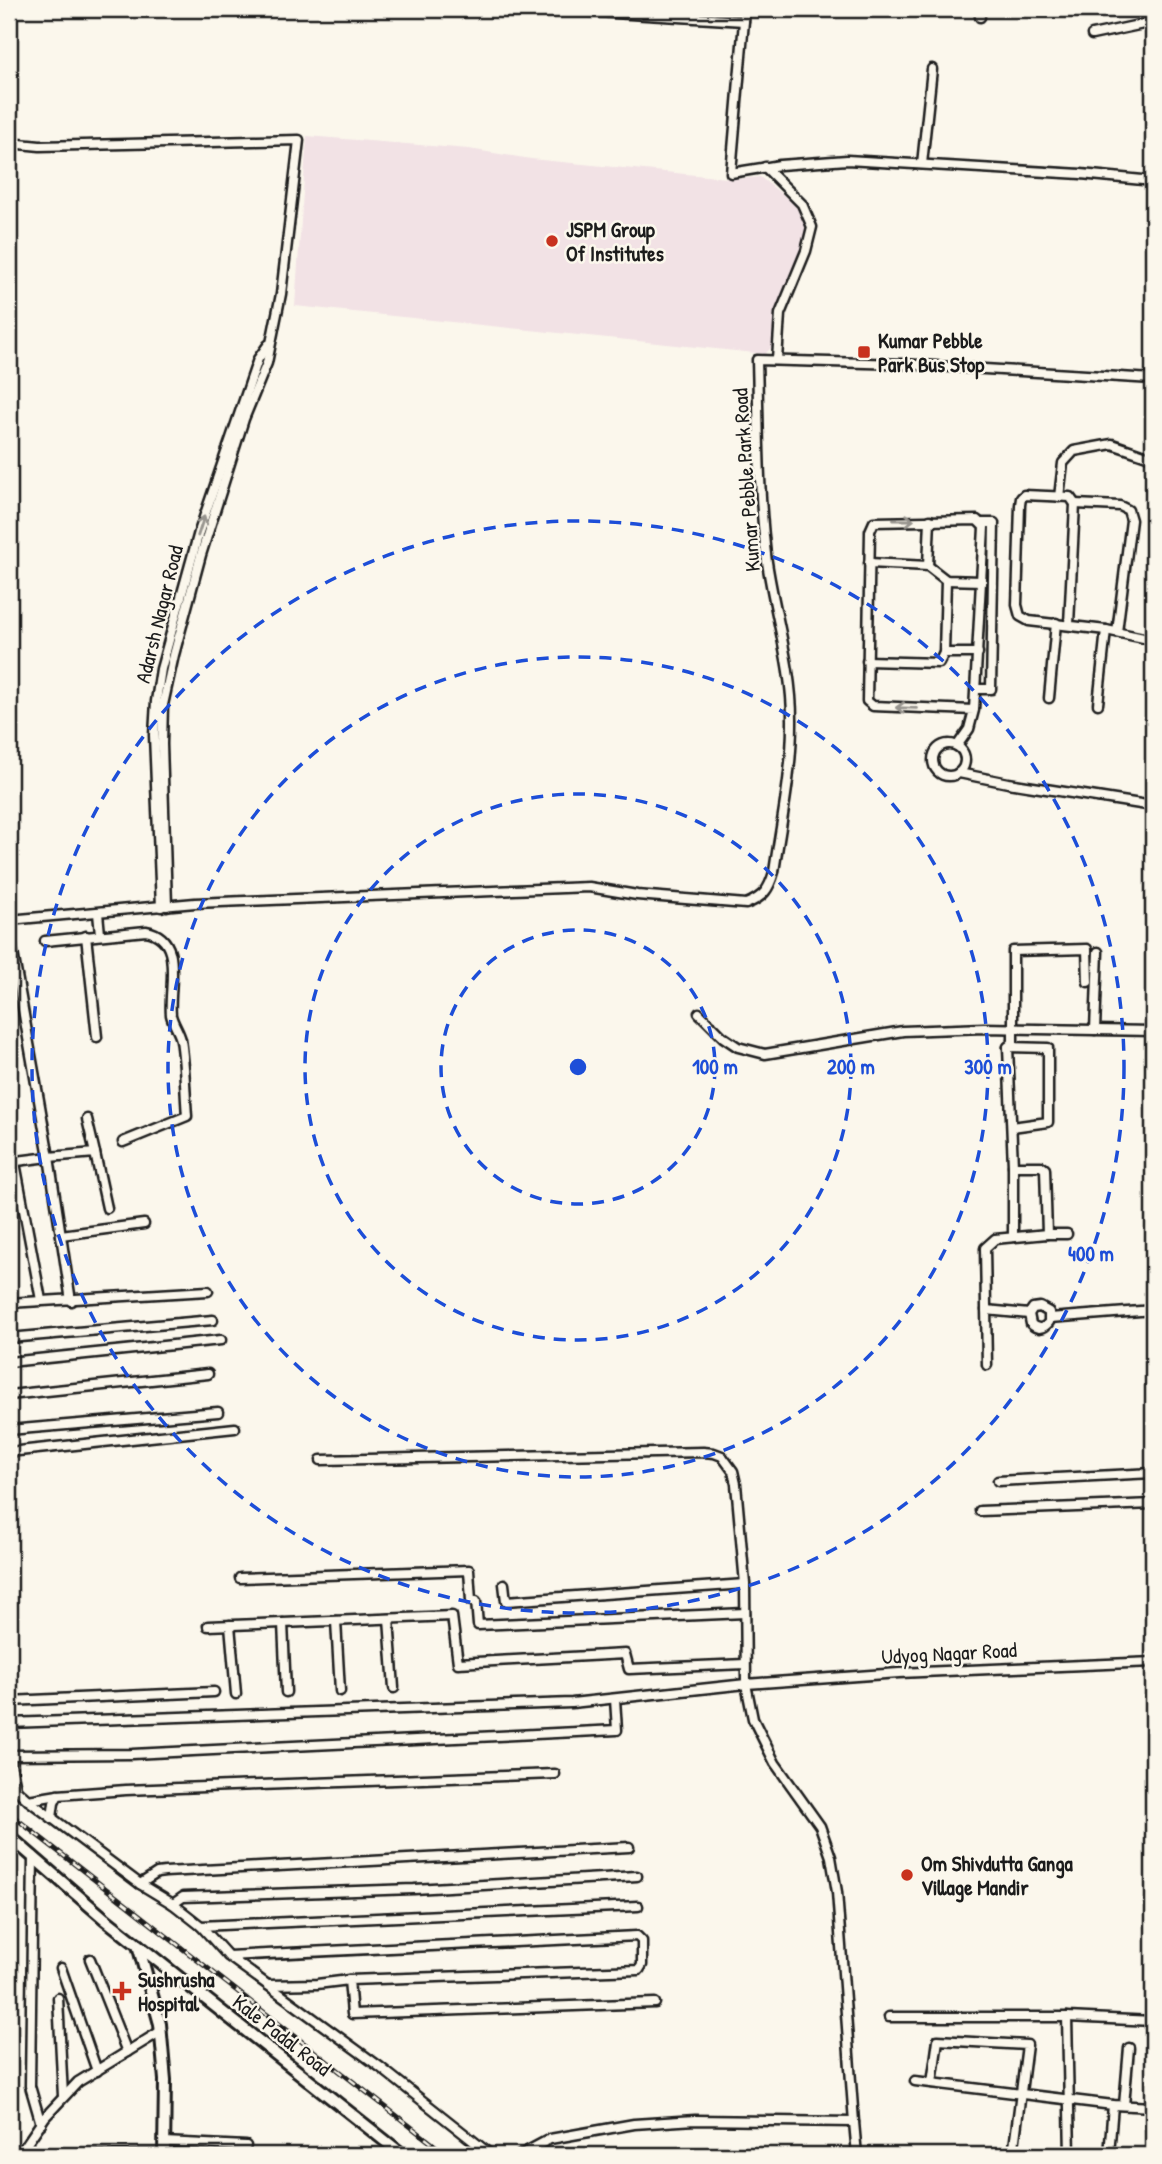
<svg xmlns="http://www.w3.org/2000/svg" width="1162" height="2164" font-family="'Patrick Hand',sans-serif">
  <rect width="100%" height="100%" fill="#fbf7ec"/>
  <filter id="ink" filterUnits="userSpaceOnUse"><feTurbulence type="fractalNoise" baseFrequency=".0143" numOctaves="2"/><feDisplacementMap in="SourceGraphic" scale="14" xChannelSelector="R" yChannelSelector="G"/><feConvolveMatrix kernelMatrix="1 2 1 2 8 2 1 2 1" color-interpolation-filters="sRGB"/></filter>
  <g filter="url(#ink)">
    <path fill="#f2e2e5" d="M 307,136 L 469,149 L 531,159 L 737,179 L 760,177 L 796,205 L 809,229 L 801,254 L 775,311 L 773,346 L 765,354 L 295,306 Z"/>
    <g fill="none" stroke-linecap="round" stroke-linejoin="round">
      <g stroke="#1c1c1c" stroke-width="13">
        <g id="minor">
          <path d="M 506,9 L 532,9"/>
          <path d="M 548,9 L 744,21 L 731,173 L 780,165 L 847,160 L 1081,174 L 1153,181"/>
          <path d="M 979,9 L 980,17"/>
          <path d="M 744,21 L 745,9"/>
          <path d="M 1092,35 L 1153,22"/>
          <path d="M 9,143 L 40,146 L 299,140 L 281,294 L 267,363 L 244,419 L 201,555 L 174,655 L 163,705 L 162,744 L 167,906"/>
          <path d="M 922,164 L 932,69"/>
          <path d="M 765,167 L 802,204 L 812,227 L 806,251 L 780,314 L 777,360"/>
          <path d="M 1059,497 L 1063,463 L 1074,451 L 1112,444 L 1153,458"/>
          <path d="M 1075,504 L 1120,506 L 1128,510 L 1131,520 L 1117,632"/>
          <path d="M 869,563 L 928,566 L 946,580 L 982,581"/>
          <path d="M 928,566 L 930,520"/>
          <path d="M 1069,624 L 1075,504 L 1070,497 L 1024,495 L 1021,498 L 1020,505 L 1017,605 L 1020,616 L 1029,621 L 1106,630 L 1153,640"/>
          <path d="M 944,653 L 978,653"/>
          <path d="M 867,661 L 939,663 L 944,653 L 946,580"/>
          <path d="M 976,689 L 991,689 L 994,523 L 982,523"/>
          <path d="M 1049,698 L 1056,623"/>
          <path d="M 1098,704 L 1106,630"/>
          <circle cx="949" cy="760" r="16"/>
          <path d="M 957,746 L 969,729 L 974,710 L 984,527 L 977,520 L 874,522 L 870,531 L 867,701 L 873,706 L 974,710"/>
          <path d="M 959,773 L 1008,783 L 1153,806"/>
          <path d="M 161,907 L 154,735 L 156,701 L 161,669 L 199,532 L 258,359 L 268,345"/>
          <path d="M 98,913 L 100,934"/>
          <path d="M 9,920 L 195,903 L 589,887 L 637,895 L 746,904 C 764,897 769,889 774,872 C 781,823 792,773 792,724 C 793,669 775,616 767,562 C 758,495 759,427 757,360 L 902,364 L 1153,379"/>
          <path d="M 9,930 L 49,1157 L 95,1153 L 107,1208"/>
          <path d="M 86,936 L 97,1037"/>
          <path d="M 45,941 L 146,931 C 185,938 168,987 171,1015 C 173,1024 179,1031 181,1040 C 185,1065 185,1091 187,1116 L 123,1142"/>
          <path d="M 699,1013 L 723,1037 L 738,1047 L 765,1054 L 903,1031 L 984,1028 L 1153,1031"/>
          <path d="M 1095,1030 L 1098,952"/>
          <path d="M 1008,1047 L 1048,1048 L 1048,1122 L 1012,1127"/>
          <path d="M 87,1119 L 95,1153"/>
          <path d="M 9,1131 L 41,1300"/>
          <path d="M 9,1162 L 49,1157 L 71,1301"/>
          <path d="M 1013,1166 L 1013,1237"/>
          <path d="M 1067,1234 L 1047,1234 L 1045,1169 L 1041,1166 L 1013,1166 L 1008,1047 L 1013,1042 L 1013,951 L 1087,949 L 1088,982"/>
          <path d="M 61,1235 L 144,1224"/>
          <path d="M 9,1303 L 208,1291"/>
          <path d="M 986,1310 L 1029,1314 L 1033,1308 L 1040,1307 L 1049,1312 L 1049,1322 C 1044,1329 1037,1330 1031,1324 L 1029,1314"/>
          <path d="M 1050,1318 L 1153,1310"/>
          <path d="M 9,1338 L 213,1320"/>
          <path d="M 9,1362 L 221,1340"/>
          <path d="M 987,1365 L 985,1248 L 995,1239 L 1047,1234"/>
          <path d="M 9,1395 L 208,1374"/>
          <path d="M 9,1430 L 218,1412"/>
          <path d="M 9,1452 L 235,1428"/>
          <path d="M 321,1460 L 703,1452 L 714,1453 L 722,1456 L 733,1471 L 736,1484 L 745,1584 L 746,1684 L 753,1719 L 775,1763 L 820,1826 L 831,1857 L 837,1892 L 854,2122"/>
          <path d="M 998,1481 L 1153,1473"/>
          <path d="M 980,1511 L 1153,1504"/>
          <path d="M 240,1578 L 469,1570 L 471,1601 L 476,1601 L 478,1625 L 745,1613"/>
          <path d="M 504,1584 L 506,1601 L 745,1584"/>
          <path d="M 389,1619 L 394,1688"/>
          <path d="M 336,1621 L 340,1691"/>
          <path d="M 283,1623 L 286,1692"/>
          <path d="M 230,1625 L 236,1694"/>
          <path d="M 208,1626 L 452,1616 L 458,1663 L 625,1654 L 629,1669 L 745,1664"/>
          <path d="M 9,1701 L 214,1692"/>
          <path d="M 9,1723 L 572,1703 L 746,1684 L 899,1673 L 1153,1662"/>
          <path d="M 9,1755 L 132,1754 L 617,1730 L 615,1699"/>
          <path d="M 9,1755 L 16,1788"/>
          <path d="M 9,1783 L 28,1800 L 140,1884 L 173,1904"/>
          <path d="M 28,1800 L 58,1795 L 126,1790 L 555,1774"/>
          <path d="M 52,1818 L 54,1803 L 58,1795"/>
          <path d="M 33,1856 L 30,2086 L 41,2124"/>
          <path d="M 140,1884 L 157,1873 L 165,1872 L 629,1847"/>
          <path d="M 201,1926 L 173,1904 L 183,1897 L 414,1889 L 637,1876"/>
          <path d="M 228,1956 L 201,1926 L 638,1906"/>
          <path d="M 90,1959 L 127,2052"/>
          <path d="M 61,1968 L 97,2071"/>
          <path d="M 268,1985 L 317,1984 L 349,1980"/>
          <path d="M 58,1998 L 63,2096"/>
          <path d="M 889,2017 L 1067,2017 L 1153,2021"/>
          <path d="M 1067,2017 L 1070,2155"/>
          <path d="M 915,2081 L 1113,2105 L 1153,2107"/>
          <path d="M 932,2083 L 938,2040 L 1027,2045 L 1013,2155"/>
          <path d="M 1124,2105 L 1129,2048"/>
          <path d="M 164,2142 L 246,2146"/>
          <path d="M 9,2155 L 21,2155"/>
          <path d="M 19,2155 L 45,2117 L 78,2082 L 161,2031"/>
          <path d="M 45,2155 L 156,2155"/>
          <path d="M 491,2155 L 380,2067 L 228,1956 L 637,1936 L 642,1941 L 642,1965 L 639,1970 L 349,1980 L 352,2014 L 655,2003"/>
          <path d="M 520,2155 L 550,2139 L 634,2124 L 695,2120 L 854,2122 L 857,2155"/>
          <path d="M 1109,2155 L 1113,2105"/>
        </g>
      </g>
      <g stroke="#1c1c1c" stroke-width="16">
        <g id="tertiary">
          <path d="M 9,1836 L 105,1919 L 403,2155"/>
          <path d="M 138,1945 L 160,2024 L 165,2080 L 164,2155"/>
        </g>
      </g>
      <use href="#minor" stroke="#fbf7ec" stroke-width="8"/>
      <use href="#tertiary" stroke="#fbf7ec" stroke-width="10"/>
      <g stroke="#1c1c1c" stroke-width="5">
        <path id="rail" d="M 9,1813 L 447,2155"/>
      </g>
      <use href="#rail" stroke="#fbf7ec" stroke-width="2.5" stroke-dasharray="8" stroke-linecap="butt"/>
    </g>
    <defs><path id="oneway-shaft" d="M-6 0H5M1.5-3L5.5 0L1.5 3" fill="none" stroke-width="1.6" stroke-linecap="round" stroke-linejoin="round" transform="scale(1.75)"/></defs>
    <g stroke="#97948e">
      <use href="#oneway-shaft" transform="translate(904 520)"/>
      <use href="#oneway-shaft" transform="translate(201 526) rotate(-72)"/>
      <use href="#oneway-shaft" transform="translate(906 708) rotate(-178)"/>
    </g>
  </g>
  <g fill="none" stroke="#1d4ed8" stroke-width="3.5" stroke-dasharray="12 9">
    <circle cx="578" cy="1067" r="137"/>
    <circle cx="578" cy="1067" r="273"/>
    <circle cx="578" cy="1067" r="410"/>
    <circle cx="578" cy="1067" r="546"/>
  </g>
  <g fill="#c8321e" stroke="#fbf7ec" stroke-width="2.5">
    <circle cx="552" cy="241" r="7"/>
    <rect x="857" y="345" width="14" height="14" rx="3.5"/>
    <circle cx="907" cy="1875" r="7"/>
    <path d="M118.5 1980.5h7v7h7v7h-7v7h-7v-7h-7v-7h7z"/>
  </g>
  <g text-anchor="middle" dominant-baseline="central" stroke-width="5" stroke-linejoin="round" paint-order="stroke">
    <g font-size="21" font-weight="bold" fill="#1c1c1c" stroke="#fbf7ec" text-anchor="start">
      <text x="566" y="229">JSPM Group<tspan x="566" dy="24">Of Institutes</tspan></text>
      <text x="878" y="340">Kumar Pebble<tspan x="878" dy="24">Park Bus Stop</tspan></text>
      <text x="921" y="1863">Om Shivdutta Ganga<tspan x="921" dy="24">Village Mandir</tspan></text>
      <text x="138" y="1979">Sushrusha<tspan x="138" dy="24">Hospital</tspan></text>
    </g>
    <g font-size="21" fill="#1c1c1c" stroke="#fbf7ec">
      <text transform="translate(746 480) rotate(-94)">Kumar Pebble Park Road</text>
      <text transform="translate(159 614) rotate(-76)">Adarsh Nagar Road</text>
      <text transform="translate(949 1653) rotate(-3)">Udyog Nagar Road</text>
      <text transform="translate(282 2035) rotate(38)">Kale Padal Road</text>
    </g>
  </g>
  <circle cx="578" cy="1067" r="10" fill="#1d4ed8" stroke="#fbf7ec" stroke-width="3.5"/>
  <g font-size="21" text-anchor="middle" font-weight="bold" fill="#1d4ed8" stroke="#fbf7ec" stroke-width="5" stroke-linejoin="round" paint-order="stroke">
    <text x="715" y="1074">100 m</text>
    <text x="851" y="1074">200 m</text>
    <text x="988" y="1074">300 m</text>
    <text x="1091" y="1261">400 m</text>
  </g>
  <rect width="1162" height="2164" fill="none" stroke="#fbf7ec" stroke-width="35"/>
  <rect x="18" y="18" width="1127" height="2129" fill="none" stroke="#1c1c1c" stroke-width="2.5" filter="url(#ink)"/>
</svg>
